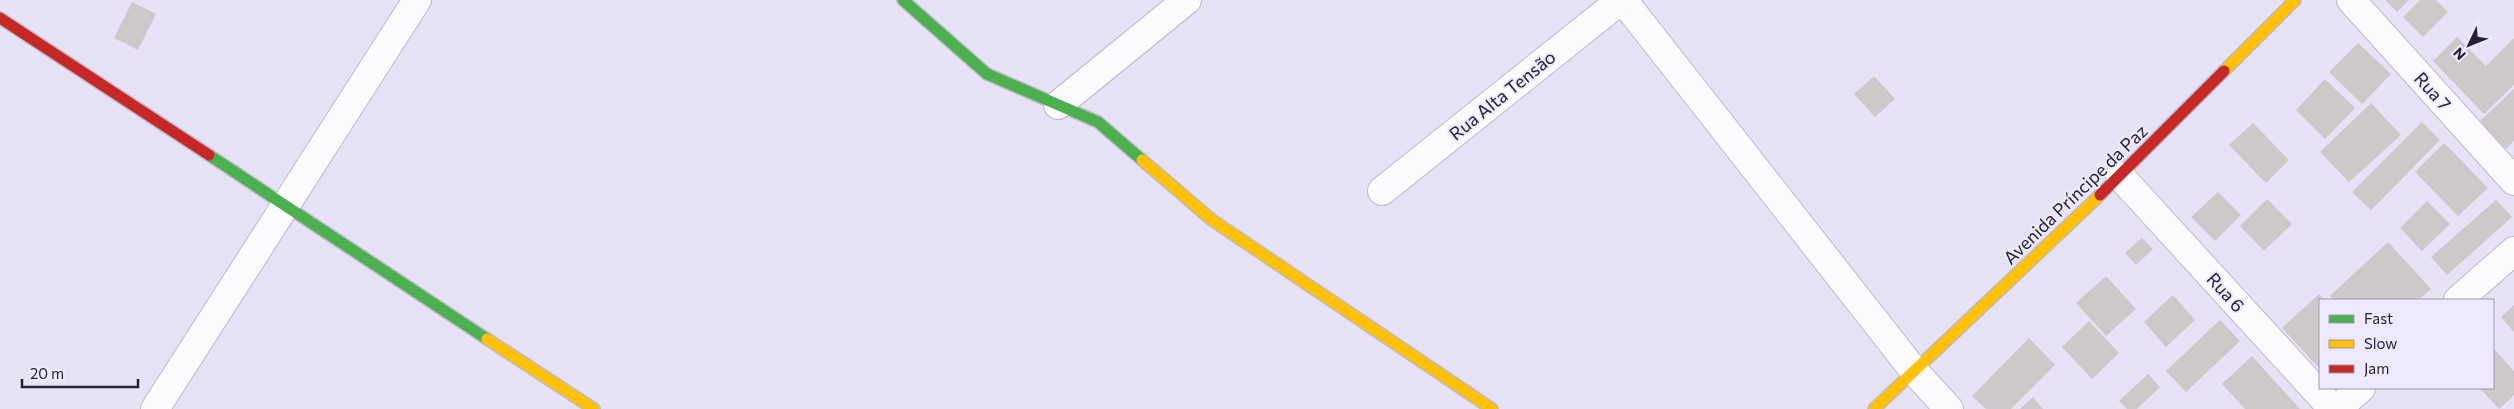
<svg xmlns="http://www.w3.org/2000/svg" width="2514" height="409" font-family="Commissioner,sans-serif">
  <rect width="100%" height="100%" fill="#e7e2f5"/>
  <g fill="#cec8ca">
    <path d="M 2385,0 L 2409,0 L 2397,12 Z"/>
    <path d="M 2420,0 L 2436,0 L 2448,12 L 2423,37 L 2403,17 Z"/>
    <path d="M 132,2 L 156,14 L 138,50 L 114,38 Z"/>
    <path d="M 2457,37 L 2486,66 L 2514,38 L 2514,85 L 2484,114 L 2433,61 Z"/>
    <path d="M 2358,43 L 2391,74 L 2362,104 L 2329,72 Z"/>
    <path d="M 1874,76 L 1895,99 L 1875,117 L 1854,94 Z"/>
    <path d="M 2325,79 L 2355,108 L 2325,139 L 2296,110 Z"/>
    <path d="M 2514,89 L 2514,141 L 2506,149 L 2479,122 Z"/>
    <path d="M 2371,103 L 2401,135 L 2349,182 L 2320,152 Z"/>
    <path d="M 2422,122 L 2440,140 L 2371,210 L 2352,192 Z"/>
    <path d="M 2253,123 L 2289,160 L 2266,183 L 2229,145 Z"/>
    <path d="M 2444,143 L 2488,188 L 2458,216 L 2415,172 Z"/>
    <path d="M 2218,192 L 2241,215 L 2215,241 L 2191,217 Z"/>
    <path d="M 2267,199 L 2292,224 L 2264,251 L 2240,226 Z"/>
    <path d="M 2496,200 L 2512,217 L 2447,275 L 2431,257 Z"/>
    <path d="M 2427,201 L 2450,224 L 2422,251 L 2400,228 Z"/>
    <path d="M 2142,238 L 2153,249 L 2136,265 L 2125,253 Z"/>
    <path d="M 2388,242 L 2431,289 L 2418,300 L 2334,300 L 2330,296 Z"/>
    <path d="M 2106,276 L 2136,309 L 2106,336 L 2076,303 Z"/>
    <path d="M 2319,294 L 2325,300 L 2320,300 L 2320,369 L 2282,328 Z"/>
    <path d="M 2173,295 L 2195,320 L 2166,347 L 2144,322 Z"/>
    <path d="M 2514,305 L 2514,332 L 2501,317 Z"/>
    <path d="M 2220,320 L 2240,341 L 2186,392 L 2166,371 Z"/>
    <path d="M 2089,321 L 2119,353 L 2092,379 L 2062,347 Z"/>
    <path d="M 2029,338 L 2055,365 L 2011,409 L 1986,409 L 1972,396 Z"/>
    <path d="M 2493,348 L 2514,371 L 2514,395 L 2499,409 L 2480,388 L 2493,388 Z"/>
    <path d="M 2252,356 L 2300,409 L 2245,409 L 2222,384 Z"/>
    <path d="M 2148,374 L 2160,387 L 2137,409 L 2127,409 L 2119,401 Z"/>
    <path d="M 2033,397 L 2043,409 L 2020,409 Z"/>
  </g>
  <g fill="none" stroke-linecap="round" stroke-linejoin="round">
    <g stroke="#bebac9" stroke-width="30">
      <g id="street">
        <path d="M 1623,0 L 1915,372 L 1949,409"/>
        <path d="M 2351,0 L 2514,181"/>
        <path d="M 1058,105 L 1187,0"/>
        <path d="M 2120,176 L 2333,409"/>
        <path d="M 1382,191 L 1621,0"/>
        <path d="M 2458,300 L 2514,251"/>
        <path d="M 155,409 L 417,0"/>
        <path d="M 2337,409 L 2361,388"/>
      </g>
    </g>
    <g stroke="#bebac9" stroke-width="14">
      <g id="fast">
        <path d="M 903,0 L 987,74 L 1098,122 L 1142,160"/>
        <path d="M 209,155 L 487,339"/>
      </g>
    </g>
    <g stroke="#bebac9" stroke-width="14">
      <g id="slow">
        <path d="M 2224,71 L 2295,0"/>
        <path d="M 1142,160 L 1212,220 L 1492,409"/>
        <path d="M 487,339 L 594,409"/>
        <path d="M 1874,409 L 2100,195"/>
      </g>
    </g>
    <g stroke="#bebac9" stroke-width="14">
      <g id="jam">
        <path d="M 0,18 L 209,155"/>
        <path d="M 2100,195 L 2224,71"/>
      </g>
    </g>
    <use href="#street" stroke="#fbfbfe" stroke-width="28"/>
    <use href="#fast" stroke="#4caf50" stroke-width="11"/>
    <use href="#slow" stroke="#ffc107" stroke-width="11"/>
    <use href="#jam" stroke="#c62828" stroke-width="11"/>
  </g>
  <g text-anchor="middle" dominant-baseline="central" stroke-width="4" stroke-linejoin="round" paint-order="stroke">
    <g font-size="18" fill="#25212e" stroke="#efe9ff">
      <text transform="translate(2433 91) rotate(48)">Rua 7</text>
      <text transform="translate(1502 95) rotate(-39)">Rua Alta Tensão</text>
      <text transform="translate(2075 194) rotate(-44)">Avenida Príncipe da Paz</text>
      <text transform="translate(2226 292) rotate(48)">Rua 6</text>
    </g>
  </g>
  <rect x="2319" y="299" width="175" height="90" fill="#efe9ff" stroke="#9e99ab"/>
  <rect x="2329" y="315" width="25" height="8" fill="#4caf50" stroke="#9e99ab"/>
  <text x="2364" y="324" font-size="15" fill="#25212e">Fast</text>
  <rect x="2329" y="340" width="25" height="8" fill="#ffc107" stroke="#9e99ab"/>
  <text x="2364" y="349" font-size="15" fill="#25212e">Slow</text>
  <rect x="2329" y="365" width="25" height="8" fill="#c62828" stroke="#9e99ab"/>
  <text x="2364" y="374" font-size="15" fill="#25212e">Jam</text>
  <g transform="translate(2469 45) rotate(227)" stroke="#efe9ff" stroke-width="4" paint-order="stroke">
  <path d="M0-4L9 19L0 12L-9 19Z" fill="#25212e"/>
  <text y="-8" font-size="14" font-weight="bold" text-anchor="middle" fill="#25212e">N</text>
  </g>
  <path d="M22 379v8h116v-8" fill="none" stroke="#25212e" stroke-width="2.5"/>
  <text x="30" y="379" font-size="15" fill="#25212e" stroke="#efe9ff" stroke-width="4" paint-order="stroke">20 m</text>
</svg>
